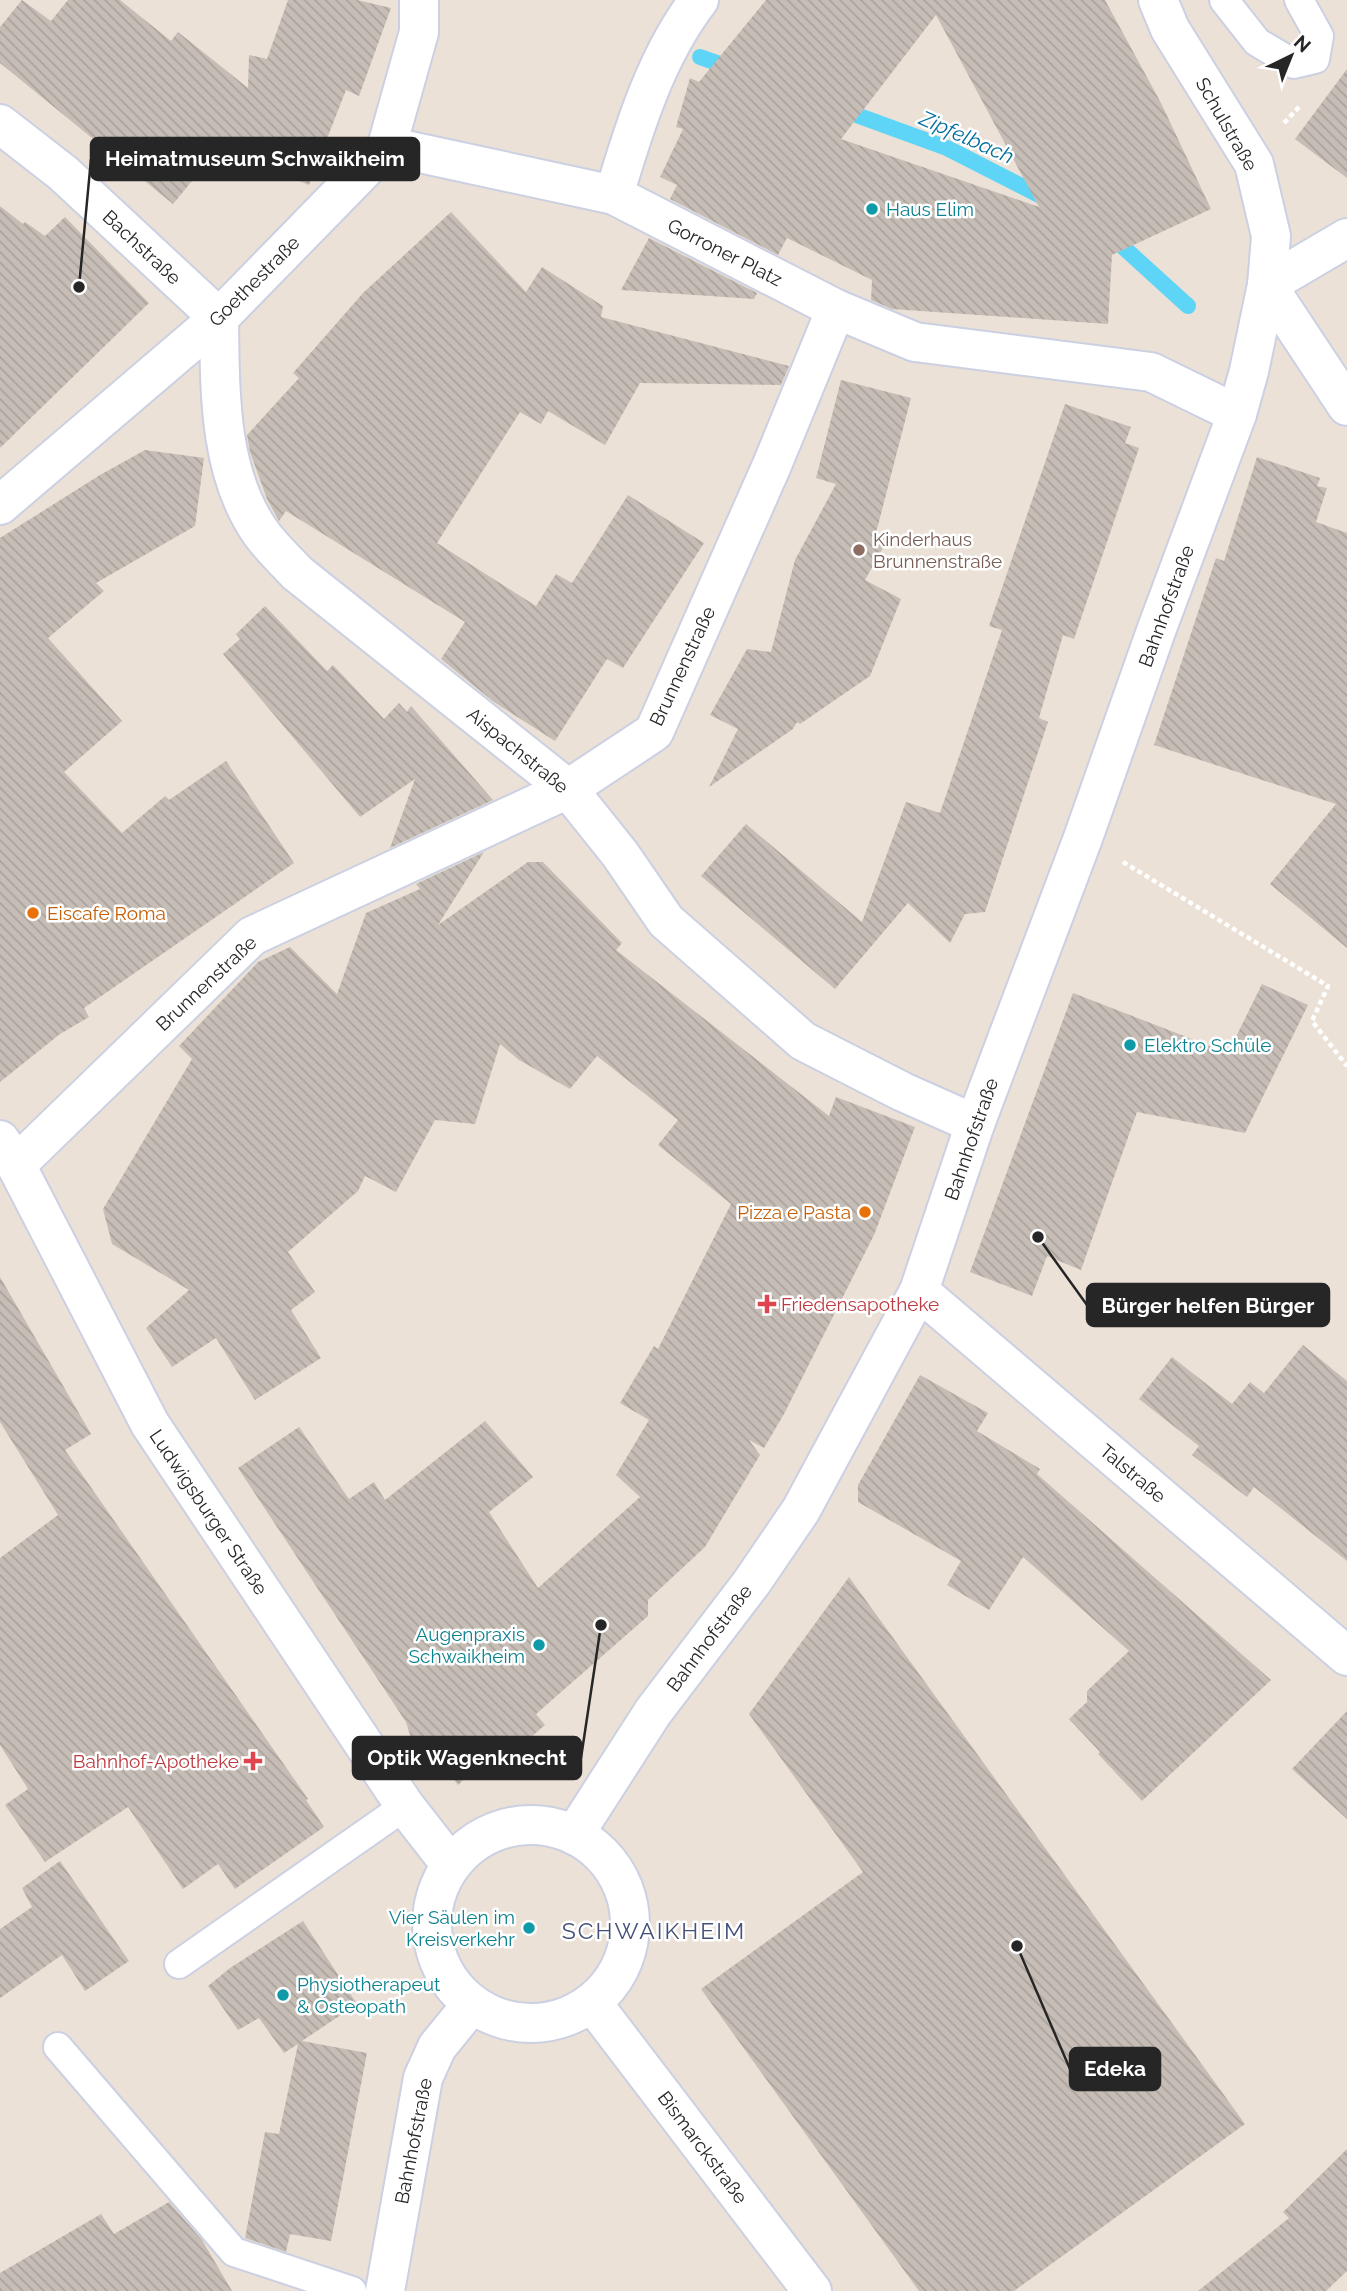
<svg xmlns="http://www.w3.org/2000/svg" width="1347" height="2291" font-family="Raleway,sans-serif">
  <defs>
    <pattern id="building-back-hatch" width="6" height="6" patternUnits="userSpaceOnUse" patternTransform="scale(1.75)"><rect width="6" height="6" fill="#c6beb6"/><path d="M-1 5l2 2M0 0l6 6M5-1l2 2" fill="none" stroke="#aaa39c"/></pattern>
  </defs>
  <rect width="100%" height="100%" fill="#ebe1d6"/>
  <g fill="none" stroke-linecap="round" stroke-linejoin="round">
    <g stroke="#5ed5f7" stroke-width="16">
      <path d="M 700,57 L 734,69"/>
      <path d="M 840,109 L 947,148 L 1047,199"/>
      <path d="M 1108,237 L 1122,246 L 1188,306"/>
    </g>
  </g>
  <g fill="url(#building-back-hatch)" fill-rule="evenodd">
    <path d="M 22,0 L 51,21 L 68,0 L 120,0 L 171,41 L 178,32 L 248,88 L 249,55 L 267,59 L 288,0 L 357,0 L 391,8 L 359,96 L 346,90 L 309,185 L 252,162 L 216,152 L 173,204 L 0,63 L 0,27 Z"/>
    <path d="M 766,0 L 1105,0 L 1161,103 L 1211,209 L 1112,255 L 1108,324 L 892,309 L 871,300 L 872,280 L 787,238 L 778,255 L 670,199 L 677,185 L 660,177 L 683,129 L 676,127 L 690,78 L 699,82 ZM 936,15 L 1039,207 L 841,139 Z"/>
    <path d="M 1347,69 L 1347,178 L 1295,139 Z"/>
    <path d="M 0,206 L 23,224 L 25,222 L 45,236 L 65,217 L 149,303 L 0,448 Z"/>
    <path d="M 451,212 L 526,292 L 542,267 L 603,306 L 601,317 L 789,366 L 781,385 L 640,383 L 605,445 L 548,411 L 541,424 L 520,412 L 437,543 L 536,606 L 556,574 L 572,583 L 628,495 L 704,543 L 623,668 L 607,659 L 555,741 L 494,702 L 441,659 L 465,622 L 286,511 L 279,521 L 267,499 L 250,452 L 247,435 L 299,378 L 293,373 L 363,293 Z"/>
    <path d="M 649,238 L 757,293 L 754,299 L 621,290 Z"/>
    <path d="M 841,380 L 911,398 L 876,533 L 888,539 L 865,580 L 901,599 L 870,676 L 800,724 L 797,722 L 793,729 L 709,787 L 738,729 L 710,715 L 747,649 L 771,652 L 795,560 L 836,484 L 816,478 Z"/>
    <path d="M 1065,404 L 1131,427 L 1125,443 L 1139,448 L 1074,639 L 1063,635 L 1039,718 L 1048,722 L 985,912 L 965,914 L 950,943 L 908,903 L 835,989 L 701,876 L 746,824 L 862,922 L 906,802 L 940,813 L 1002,630 L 989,626 Z"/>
    <path d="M 145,450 L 204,458 L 195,526 L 96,583 L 104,591 L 48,638 L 122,721 L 64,772 L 122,833 L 165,796 L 169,800 L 226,761 L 294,863 L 84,1008 L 89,1017 L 60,1034 L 0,1082 L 0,538 L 100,475 Z"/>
    <path d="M 1257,457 L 1320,478 L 1317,486 L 1327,488 L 1316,522 L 1347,533 L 1347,948 L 1270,884 L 1336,804 L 1154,745 L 1216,558 L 1224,561 Z"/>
    <path d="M 265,606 L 327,671 L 333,665 L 384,719 L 399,703 L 407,712 L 411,706 L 493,800 L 390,848 L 415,779 L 360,817 L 223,654 L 240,639 L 236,634 Z"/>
    <path d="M 484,852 L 438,925 L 528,862 L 543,862 L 622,943 L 616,950 L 829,1116 L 836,1097 L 915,1127 L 874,1235 L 784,1414 L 764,1448 L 749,1440 L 760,1455 L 705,1547 L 648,1600 L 648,1616 L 536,1714 L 545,1725 L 490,1773 L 481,1764 L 458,1785 L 447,1771 L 420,1768 L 406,1722 L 238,1468 L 299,1427 L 349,1499 L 374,1482 L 385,1500 L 485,1421 L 533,1477 L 489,1512 L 538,1588 L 640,1497 L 616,1475 L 649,1420 L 620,1403 L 654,1346 L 658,1349 L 731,1204 L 658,1145 L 678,1120 L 597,1056 L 570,1089 L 519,1060 L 500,1044 L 475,1124 L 435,1120 L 396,1192 L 365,1176 L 358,1191 L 288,1252 L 315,1292 L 291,1310 L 321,1358 L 255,1400 L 216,1338 L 172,1367 L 146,1328 L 189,1290 L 112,1244 L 103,1209 L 192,1059 L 179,1046 L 258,962 L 290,947 L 337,994 L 366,913 L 420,889 L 416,884 Z"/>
    <path d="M 1262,984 L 1308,1005 L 1245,1133 L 1137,1112 L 1081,1270 L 1047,1256 L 1032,1296 L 970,1272 L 1073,993 L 1228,1053 Z"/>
    <path d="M 0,1277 L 91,1434 L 65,1450 L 308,1799 L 306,1800 L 324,1827 L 235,1889 L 218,1864 L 183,1889 L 128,1807 L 45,1862 L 5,1805 L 28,1789 L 0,1745 L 0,1558 L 58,1515 L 0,1422 Z"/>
    <path d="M 1303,1345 L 1347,1381 L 1347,1561 L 1254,1487 L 1247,1497 L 1192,1455 L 1199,1446 L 1139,1399 L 1172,1357 L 1232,1404 L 1250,1382 L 1264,1393 Z"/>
    <path d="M 920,1375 L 988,1413 L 977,1431 L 1040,1469 L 1037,1474 L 1271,1680 L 1142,1801 L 1098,1754 L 1100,1752 L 1069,1719 L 1087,1702 L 1087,1691 L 1129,1651 L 1023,1557 L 989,1610 L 947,1585 L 961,1561 L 858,1502 L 858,1485 Z"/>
    <path d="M 849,1577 L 1245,2124 L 1014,2291 L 919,2291 L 701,1989 L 863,1872 L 749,1714 Z"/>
    <path d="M 1347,1711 L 1347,1819 L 1292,1769 Z"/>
    <path d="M 60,1861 L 129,1961 L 85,1991 L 62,1955 L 0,1998 L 0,1929 L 32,1907 L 22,1888 Z"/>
    <path d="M 303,1921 L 357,2004 L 302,2041 L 367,2053 L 331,2241 L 290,2234 L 286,2252 L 245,2238 L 265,2132 L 279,2134 L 298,2044 L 284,2053 L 259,2018 L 238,2030 L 208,1986 L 230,1968 Z"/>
    <path d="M 1347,2149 L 1347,2271 L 1326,2291 L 1198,2291 L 1289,2218 L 1283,2212 Z"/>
    <path d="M 169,2202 L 202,2240 L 232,2291 L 0,2291 L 0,2273 L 101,2214 L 114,2234 Z"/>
  </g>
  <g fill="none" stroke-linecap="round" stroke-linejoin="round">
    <g stroke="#cbd0e2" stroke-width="32">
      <g id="service">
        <path d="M 1224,0 L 1257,42 L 1294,64 L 1315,59 L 1319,36 L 1299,0"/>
        <path d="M 179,1964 L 405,1806"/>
        <path d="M 58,2047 L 234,2252 L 352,2291"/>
      </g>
    </g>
    <g stroke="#cbd0e2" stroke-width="42">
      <g id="minor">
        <path d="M 0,124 L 63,173 L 219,318"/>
        <path d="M 387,146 L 614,195 L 836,309 L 915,342 L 1151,372 L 1237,414"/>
        <path d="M 614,195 C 634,128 656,56 699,0"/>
        <path d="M 1347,238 L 1267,285 L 1347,406"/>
        <path d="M 219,318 C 220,390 218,472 261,533 C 271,547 285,560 297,573 L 568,789 L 620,854 L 666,921 L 803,1041 L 903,1092 L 975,1124"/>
        <path d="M 0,505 L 219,318 L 387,146 L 419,32 L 419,0"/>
        <path d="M 0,1140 L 16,1165 L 150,1424 L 405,1806 L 451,1865"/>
        <path d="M 16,1165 L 252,936 L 568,789 L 654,732 L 772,465 L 836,309"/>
        <path d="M 919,1291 L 1347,1656"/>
        <path d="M 385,2291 L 423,2078 L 437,2047 L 472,2004"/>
      </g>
    </g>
    <g stroke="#cbd0e2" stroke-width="42">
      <g id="tertiary">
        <circle cx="531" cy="1924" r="99"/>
        <path d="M 574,1835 L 653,1712 L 752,1582 L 801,1510 L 919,1291 L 975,1124 L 1083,838 L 1156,631 L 1237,414 L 1249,371 L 1267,285 L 1271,236 L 1254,164 L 1170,29 L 1158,0"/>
        <path d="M 593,2004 L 812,2291"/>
      </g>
    </g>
    <g stroke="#fff" stroke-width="4.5" stroke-dasharray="5 3.5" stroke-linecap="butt">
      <path d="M 1284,123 L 1299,107"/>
      <path d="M 1123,862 L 1328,986 L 1312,1021 L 1347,1066"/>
    </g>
    <use href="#service" stroke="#fff" stroke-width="28"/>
    <use href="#minor" stroke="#fff" stroke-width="38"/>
    <use href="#tertiary" stroke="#fff" stroke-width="38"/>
  </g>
  <g fill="#0f9aa8" stroke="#fff" stroke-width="2.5">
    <circle cx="872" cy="209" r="7"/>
    <circle cx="1130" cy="1045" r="7"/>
    <circle cx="539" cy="1645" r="7"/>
    <circle cx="529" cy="1928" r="7"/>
    <circle cx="283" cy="1995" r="7"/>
  </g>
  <circle fill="#8d6e63" stroke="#fff" stroke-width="2.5" cx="859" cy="550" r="7"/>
  <g fill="#e8710a" stroke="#fff" stroke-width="2.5">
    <circle cx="33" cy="913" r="7"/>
    <circle cx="865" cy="1212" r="7"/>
  </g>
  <g fill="#e0444e" stroke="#fff" stroke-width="2.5">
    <path d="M763.5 1293.5h7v7h7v7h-7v7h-7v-7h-7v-7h7z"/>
    <path d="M249.5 1750.5h7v7h7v7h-7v7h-7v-7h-7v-7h7z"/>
  </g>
  <g text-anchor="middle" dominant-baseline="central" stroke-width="5" stroke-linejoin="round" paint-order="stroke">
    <g font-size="19" fill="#262626" stroke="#fff">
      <text transform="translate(1227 124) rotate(60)">Schulstraße</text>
      <text transform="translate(142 247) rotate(43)">Bachstraße</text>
      <text transform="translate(725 252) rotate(27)">Gorroner Platz</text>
      <text transform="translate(254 281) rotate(-45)">Goethestraße</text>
      <text transform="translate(1166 606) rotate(-70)">Bahnhofstraße</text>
      <text transform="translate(682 666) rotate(-65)">Brunnenstraße</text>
      <text transform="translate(518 750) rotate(39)">Aispachstraße</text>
      <text transform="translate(206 983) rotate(-43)">Brunnenstraße</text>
      <text transform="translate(971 1139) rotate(-71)">Bahnhofstraße</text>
      <text transform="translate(1133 1473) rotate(40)">Talstraße</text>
      <text transform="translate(209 1512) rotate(56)">Ludwigsburger Straße</text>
      <text transform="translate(709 1638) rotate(-53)">Bahnhofstraße</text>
      <text transform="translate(413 2141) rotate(-79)">Bahnhofstraße</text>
      <text transform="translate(703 2147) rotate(53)">Bismarckstraße</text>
    </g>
    <g font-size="19" fill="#0d838f" stroke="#fff" text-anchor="start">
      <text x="886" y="209">Haus Elim</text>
      <text x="1144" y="1045">Elektro Schüle</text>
      <text x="525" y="1634" text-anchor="end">Augenpraxis<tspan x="525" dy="22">Schwaikheim</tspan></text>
      <text x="515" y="1917" text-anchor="end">Vier Säulen im<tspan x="515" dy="22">Kreisverkehr</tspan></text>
      <text x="297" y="1984">Physiotherapeut<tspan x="297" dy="22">&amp; Osteopath</tspan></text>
    </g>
    <g font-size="19" fill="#785e54" stroke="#fff" text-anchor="start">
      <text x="873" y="539">Kinderhaus<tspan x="873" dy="22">Brunnenstraße</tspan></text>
    </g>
    <g font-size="19" fill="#c56008" stroke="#fff" text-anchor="start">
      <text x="47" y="913">Eiscafe Roma</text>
      <text x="851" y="1212" text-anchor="end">Pizza e Pasta</text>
    </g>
    <g font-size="19" fill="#be3a42" stroke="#fff" text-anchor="start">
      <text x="781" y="1304">Friedensapotheke</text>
      <text x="239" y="1761" text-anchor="end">Bahnhof-Apotheke</text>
    </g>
    <g font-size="21" font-style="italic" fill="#036f9e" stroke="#fff">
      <text transform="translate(967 137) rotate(24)">Zipfelbach</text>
    </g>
    <g font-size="23" letter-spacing="2" fill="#44507a" stroke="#fff">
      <text x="654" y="1930">SCHWAIKHEIM</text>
    </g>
  </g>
  <path fill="none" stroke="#262626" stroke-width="2.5" d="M79 287L91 159M1038 1237L1087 1305M601 1625L581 1758M1017 1946L1070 2069"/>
  <g fill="#262626" stroke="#fff" stroke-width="2.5">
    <circle cx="79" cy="287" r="7"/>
    <circle cx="1038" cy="1237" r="7"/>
    <circle cx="601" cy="1625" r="7"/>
    <circle cx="1017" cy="1946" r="7"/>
  </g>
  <g fill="#262626" stroke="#262626" stroke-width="2.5">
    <rect x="91" y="138" width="328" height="42" rx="7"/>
    <rect x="1087" y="1284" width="242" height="42" rx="7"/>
    <rect x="353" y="1737" width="228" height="42" rx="7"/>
    <rect x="1070" y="2048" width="90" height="42" rx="7"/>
  </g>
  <g font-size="21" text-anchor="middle" font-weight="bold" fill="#fff">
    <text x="255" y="166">Heimatmuseum Schwaikheim</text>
    <text x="1208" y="1313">Bürger helfen Bürger</text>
    <text x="467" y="1765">Optik Wagenknecht</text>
    <text x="1115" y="2076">Edeka</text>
  </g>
  <g transform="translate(1291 56) rotate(43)" stroke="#ffffff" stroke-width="5" paint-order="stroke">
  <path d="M0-5L12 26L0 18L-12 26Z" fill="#262626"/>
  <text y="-10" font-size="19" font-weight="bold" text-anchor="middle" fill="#262626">N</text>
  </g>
</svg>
